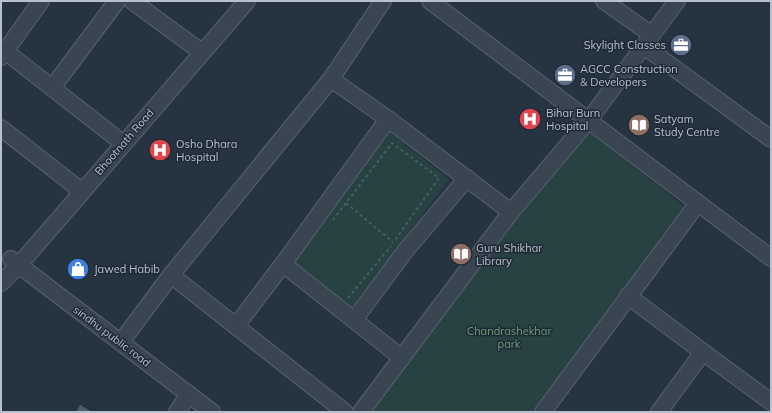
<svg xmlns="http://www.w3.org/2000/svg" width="772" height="413" font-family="Mulish,sans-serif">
  <rect width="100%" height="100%" fill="#263442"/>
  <g fill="#284243">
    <path d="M 586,128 L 686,208 L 533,412 L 371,412 Z"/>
    <path d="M 389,132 L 449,179 L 351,308 L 293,264 Z"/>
  </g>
  <path fill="#4c5b6b" stroke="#212c39" d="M 80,404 L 93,412 L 75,412 Z"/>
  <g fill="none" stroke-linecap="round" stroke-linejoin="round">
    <g stroke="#58636f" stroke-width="18">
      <g id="minor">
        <path d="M 132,1 L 196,48"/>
        <path d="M 430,1 L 771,258"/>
        <path d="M 604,1 L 652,35"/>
        <path d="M 644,46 L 771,139"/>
        <path d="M 5,51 L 115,137"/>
        <path d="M 1,57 L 41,1"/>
        <path d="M 331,79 L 388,119"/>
        <path d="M 52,88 L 117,1"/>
        <path d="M 1,128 L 74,185 L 79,193"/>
        <path d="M 11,259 L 212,412"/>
        <path d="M 171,275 L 345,412"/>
        <path d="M 1,283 L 19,265 L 247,1"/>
        <path d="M 628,296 L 703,352"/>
        <path d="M 354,320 L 406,250 L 467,178"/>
        <path d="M 236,326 L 283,264"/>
        <path d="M 121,342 L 171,275 L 331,79 L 383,1"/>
        <path d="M 402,358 L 283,264 L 388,119 L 511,212"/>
        <path d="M 177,412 L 189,394"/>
        <path d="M 361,412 L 511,212 L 589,120 L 677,1"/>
        <path d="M 543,412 L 698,203"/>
        <path d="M 659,412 L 703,352 L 771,402"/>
      </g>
    </g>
    <g stroke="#465e60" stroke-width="2" stroke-dasharray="3 3" stroke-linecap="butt">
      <path d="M 346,203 L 393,242"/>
      <path d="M 333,220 L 392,143 L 439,178 L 395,240"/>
      <path d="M 348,298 L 391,246"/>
    </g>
    <use href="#minor" stroke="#3a4552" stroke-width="16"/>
  </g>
  <defs>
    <g id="office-disc" transform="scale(1.15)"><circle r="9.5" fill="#5c6f8a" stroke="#1f2a37"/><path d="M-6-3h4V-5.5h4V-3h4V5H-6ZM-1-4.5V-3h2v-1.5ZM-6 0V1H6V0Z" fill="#fff"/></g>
    <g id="hospital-disc" transform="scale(1.15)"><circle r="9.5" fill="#e0444e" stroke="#1f2a37"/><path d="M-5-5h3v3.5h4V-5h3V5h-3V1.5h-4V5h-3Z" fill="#fff"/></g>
    <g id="library-disc" transform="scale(1.15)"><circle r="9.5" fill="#8d6e63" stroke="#1f2a37"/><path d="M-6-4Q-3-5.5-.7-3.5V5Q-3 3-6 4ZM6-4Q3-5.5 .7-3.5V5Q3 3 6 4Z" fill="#fff"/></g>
    <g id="shop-disc" transform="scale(1.15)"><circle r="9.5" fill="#3f7fe0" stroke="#1f2a37"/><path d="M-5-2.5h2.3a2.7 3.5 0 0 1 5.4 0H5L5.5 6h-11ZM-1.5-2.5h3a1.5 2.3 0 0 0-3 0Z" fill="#fff"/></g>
  </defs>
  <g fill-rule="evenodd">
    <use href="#office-disc" x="681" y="45"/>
    <use href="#office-disc" x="565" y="75"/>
    <use href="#hospital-disc" x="530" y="119"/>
    <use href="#library-disc" x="639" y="125"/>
    <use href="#hospital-disc" x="160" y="150"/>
    <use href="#library-disc" x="461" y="254"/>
    <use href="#shop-disc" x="78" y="269"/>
  </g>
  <g text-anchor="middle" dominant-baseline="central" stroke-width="3" stroke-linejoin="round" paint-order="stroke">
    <g font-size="11" fill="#b7c0cc" stroke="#1f2a37" text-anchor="start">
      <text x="666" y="45" text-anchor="end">Skylight Classes</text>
      <text x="580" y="69">AGCC Construction<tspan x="580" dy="13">&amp; Developers</tspan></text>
      <text x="546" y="113">Bihar Burn<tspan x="546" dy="13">Hospital</tspan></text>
      <text x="654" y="119">Satyam<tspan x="654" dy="13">Study Centre</tspan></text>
      <text x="176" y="144">Osho Dhara<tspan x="176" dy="13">Hospital</tspan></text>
      <text x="476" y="248">Guru Shikhar<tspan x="476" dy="13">Library</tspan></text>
      <text x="94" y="269">Jawed Habib</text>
    </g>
    <g font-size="11" fill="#b7c0cc" stroke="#1f2a37">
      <text transform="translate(124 142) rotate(-49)">Bhootnath Road</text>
      <text transform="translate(112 336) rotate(37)">sindhu public road</text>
    </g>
    <g font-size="11" fill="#6e9d76" stroke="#1f2a37">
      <text x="509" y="331">Chandrashekhar<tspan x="509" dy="13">park</tspan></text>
    </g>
  </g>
  <rect width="772" height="413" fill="none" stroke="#b7c0cc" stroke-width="4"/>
</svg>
